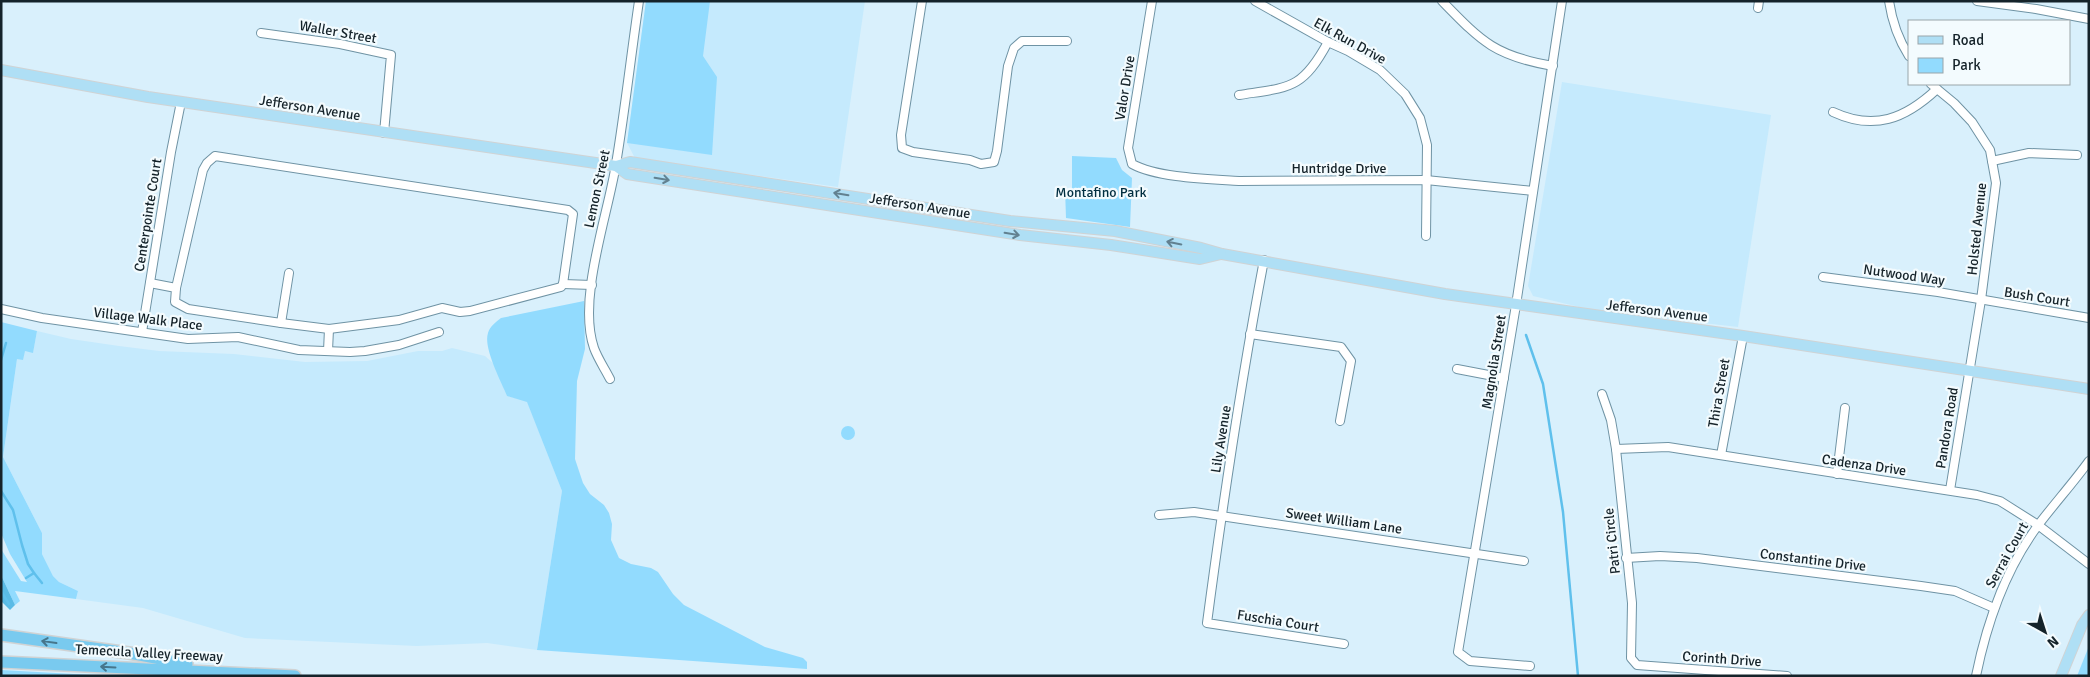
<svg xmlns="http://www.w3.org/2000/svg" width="2090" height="677" font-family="Signika,sans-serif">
  <rect width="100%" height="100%" fill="#d9f0fc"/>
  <g fill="#c5eafd">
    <path d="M 646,1 L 865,1 L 838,187 L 635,158 L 627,143 Z"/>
    <path d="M 1562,82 L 1771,115 L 1738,327 L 1592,310 L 1533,296 L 1528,286 Z"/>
    <path d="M 37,331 L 71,339 L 119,346 L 159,351 L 234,354 L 305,362 L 367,361 L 418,351 L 442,351 L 452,348 L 485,356 L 494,364 L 507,396 L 527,401 L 562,491 L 537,650 L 487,643 L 417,646 L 245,638 L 143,608 L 76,599 L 78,591 L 59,582 L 53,576 L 42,554 L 42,533 L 3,457 L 17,359 L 25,351 L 33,352 Z"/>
  </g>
  <g fill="#92dbfe">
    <path d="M 646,1 L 710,1 L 703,56 L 717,77 L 712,155 L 627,143 Z"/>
    <path d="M 1072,156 L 1116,158 L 1122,170 L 1132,178 L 1130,227 L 1066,218 L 1065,189 L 1072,189 Z"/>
    <path d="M 584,301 L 585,349 L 577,381 L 575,459 L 583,483 L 590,494 L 604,505 L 609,513 L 612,524 L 611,540 L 619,558 L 631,564 L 651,568 L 658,572 L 673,594 L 684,605 L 765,647 L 803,658 L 807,662 L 807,669 L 537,650 L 562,491 L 527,402 L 507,396 C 501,381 483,348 488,333 C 490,326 496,322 501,318 Z"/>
    <path d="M 1,322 L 37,331 L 33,353 L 25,351 L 23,360 L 17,359 L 3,457 L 42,533 L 42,554 L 53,576 L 59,582 L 78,591 L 76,599 L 15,591 L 20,601 L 15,605 L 1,575 L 1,549 L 21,581 L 27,582 L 10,554 L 1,533 Z"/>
    <circle cx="848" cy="433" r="7"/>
    <path d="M 2089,646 L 2089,676 L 2077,676 Z"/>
    <path d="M 1,670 L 110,676 L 1,676 Z"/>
  </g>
  <path fill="#5abbe6" d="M 1,575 L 15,605 L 10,610 L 1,601 Z"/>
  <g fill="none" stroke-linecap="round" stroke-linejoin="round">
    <g stroke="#5fc0ec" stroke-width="2.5">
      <path d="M 1526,335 L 1543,384 L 1563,512 L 1578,676"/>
      <path d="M 1,360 L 6,343"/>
      <path d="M 1,491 L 13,510 L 22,545 L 28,564 L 34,573"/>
      <path d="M 26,578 L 34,573 L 42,583"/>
      <path d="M 1,591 L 9,604"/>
    </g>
    <g stroke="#6f93a4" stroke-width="10">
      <g id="minor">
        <path d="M 922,1 L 901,135 L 902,148 L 913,152 L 970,160 L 981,164 L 994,162 L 997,151 L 1008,66 L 1014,48 L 1022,41 L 1067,41"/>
        <path d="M 1152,1 L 1128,148 L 1132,164 C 1158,178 1208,179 1239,181 L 1426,180 L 1533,191"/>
        <path d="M 1255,1 L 1328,42 L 1348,51 L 1380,70 L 1405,94 L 1420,118 L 1427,145 L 1426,236"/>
        <path d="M 1442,1 C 1482,42 1495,56 1553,66"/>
        <path d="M 1889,1 C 1892,21 1898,39 1909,56"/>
        <path d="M 1977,1 L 2036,9 L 2089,19"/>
        <path d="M 1758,8 L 1759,1"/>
        <path d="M 261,33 L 340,44 L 391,55 L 384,133"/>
        <path d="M 1931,84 L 1954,103 L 1972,122 L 1990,150 L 1996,183 L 1981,300 L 1950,490"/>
        <path d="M 1239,95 C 1290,87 1302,90 1328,42"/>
        <path d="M 1833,112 C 1874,131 1905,119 1937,89"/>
        <path d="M 1992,161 L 2029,153 L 2077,155"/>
        <path d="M 1264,260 C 1241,381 1223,502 1207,623 L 1344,644"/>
        <path d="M 1823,277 L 1938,292 L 2089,318"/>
        <path d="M 150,283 L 176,288 L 175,302 L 188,309 L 281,323 L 289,273"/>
        <path d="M 563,284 L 592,285"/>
        <path d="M 176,288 L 203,170 L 207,163 L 215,156 L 568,210 L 573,214 L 563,284 L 561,287 L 470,311 L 460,312 L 442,308 L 399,320 L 329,329 L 281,323"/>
        <path d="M 1,309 L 42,318 L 188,339 L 238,337 L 299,350 L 350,352 L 365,351 L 399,345 L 439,332"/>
        <path d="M 142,332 L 171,152 L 181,102"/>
        <path d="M 1250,334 L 1341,347 L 1351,361 L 1340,421"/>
        <path d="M 328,351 L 329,329"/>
        <path d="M 1457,369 L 1504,378"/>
        <path d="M 610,379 C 605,369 598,359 594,348 C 577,299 608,215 616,164 C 625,110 631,55 639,1"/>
        <path d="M 1602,394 L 1611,420 L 1616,449 L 1632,603 L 1631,658 L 1637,665 L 1787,676"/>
        <path d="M 1616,449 L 1668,447 L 1977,495 L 2000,501 L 2038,525 L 2089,564"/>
        <path d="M 1721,455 L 1743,336"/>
        <path d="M 1837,474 L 1845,408"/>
        <path d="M 1159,515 L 1194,512 L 1524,561"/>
        <path d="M 1626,558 L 1660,556 L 1697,558 L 1921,586 L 1955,591 L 1994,608"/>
        <path d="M 1530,666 L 1470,661 L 1458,652 L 1516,305 L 1562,1"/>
        <path d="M 1976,676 C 1987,622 2005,569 2039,524 C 2055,503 2073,483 2089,461"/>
      </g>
    </g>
    <g stroke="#d0d3d4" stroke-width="12">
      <g id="major">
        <path d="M 1,70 L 148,97 L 616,166 L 630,162 L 1010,221 L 1115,231 L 1201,248 L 1222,254 L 1445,294 L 1743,336 L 2089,389"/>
        <path d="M 616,166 L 627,174 L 1020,235 L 1111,245 L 1200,259 L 1221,254"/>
        <path d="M 2061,676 L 2082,625 L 2089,615"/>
      </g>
    </g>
    <g stroke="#d0d3d4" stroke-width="14">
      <g id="highway">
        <path d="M 1,635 L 129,653 L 187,664"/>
        <path d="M 1,662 L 295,676"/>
      </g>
    </g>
    <use href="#minor" stroke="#fff" stroke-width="8"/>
    <use href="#major" stroke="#afdff5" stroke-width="10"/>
    <use href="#highway" stroke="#79caef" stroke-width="11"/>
  </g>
  <defs><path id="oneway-shaft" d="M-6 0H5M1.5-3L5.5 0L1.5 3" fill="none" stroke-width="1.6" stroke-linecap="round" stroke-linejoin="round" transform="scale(1.25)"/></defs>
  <g stroke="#628190">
    <use href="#oneway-shaft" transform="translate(662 179) rotate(9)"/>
    <use href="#oneway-shaft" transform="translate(841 194) rotate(-171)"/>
    <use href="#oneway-shaft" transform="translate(1012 234) rotate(9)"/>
    <use href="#oneway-shaft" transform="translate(1174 243) rotate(-169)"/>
  </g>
  <g stroke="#47768c">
    <use href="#oneway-shaft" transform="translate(49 642) rotate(-172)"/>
    <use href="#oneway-shaft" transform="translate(108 667) rotate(-177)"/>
  </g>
  <g text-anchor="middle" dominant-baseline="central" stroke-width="4.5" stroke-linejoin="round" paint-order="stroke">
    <g font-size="14" fill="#15232a" stroke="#f3fbfe">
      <text transform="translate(338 32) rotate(10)">Waller Street</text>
      <text transform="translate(1350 41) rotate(29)">Elk Run Drive</text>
      <text transform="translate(1125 88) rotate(-81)">Valor Drive</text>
      <text transform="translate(310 108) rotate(9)">Jefferson Avenue</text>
      <text x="1339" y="168">Huntridge Drive</text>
      <text transform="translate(597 189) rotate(-78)">Lemon Street</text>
      <text transform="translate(920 206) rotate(9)">Jefferson Avenue</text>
      <text transform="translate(148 215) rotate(-81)">Centerpointe Court</text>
      <text transform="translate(1977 229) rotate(-84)">Holsted Avenue</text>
      <text transform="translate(1904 275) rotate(8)">Nutwood Way</text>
      <text transform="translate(2037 297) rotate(9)">Bush Court</text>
      <text transform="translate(1657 311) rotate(7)">Jefferson Avenue</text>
      <text transform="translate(148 319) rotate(7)">Village Walk Place</text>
      <text transform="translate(1494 362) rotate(-81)">Magnolia Street</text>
      <text transform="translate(1719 393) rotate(-80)">Thira Street</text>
      <text transform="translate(1947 428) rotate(-81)">Pandora Road</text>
      <text transform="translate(1221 439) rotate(-81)">Lily Avenue</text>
      <text transform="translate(1864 465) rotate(8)">Cadenza Drive</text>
      <text transform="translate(1344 521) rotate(8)">Sweet William Lane</text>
      <text transform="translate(1612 541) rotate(-96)">Patri Circle</text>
      <text transform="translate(2007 555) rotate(-61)">Serrai Court</text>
      <text transform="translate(1813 560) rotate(7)">Constantine Drive</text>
      <text transform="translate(1278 621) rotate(9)">Fuschia Court</text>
      <text transform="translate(149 653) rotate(3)">Temecula Valley Freeway</text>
      <text transform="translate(1722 659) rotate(4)">Corinth Drive</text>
    </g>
    <g font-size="14" fill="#002e40" stroke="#f3fbfe">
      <text x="1101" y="192">Montafino Park</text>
    </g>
  </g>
  <rect width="2090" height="677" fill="none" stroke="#15232a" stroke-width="5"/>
  <rect x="1908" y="20" width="162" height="65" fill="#f3fbfe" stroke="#9aa5a9"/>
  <rect x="1918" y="36" width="25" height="8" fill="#afdff5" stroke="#9aa5a9"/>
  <text x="1952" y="45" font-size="15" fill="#15232a">Road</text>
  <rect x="1918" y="58" width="25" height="15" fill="#92dbfe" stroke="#9aa5a9"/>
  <text x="1952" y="70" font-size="15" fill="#15232a">Park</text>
  <g transform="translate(2045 632) rotate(141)" stroke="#f3fbfe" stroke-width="4" paint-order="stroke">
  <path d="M0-4L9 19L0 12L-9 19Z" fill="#15232a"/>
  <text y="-8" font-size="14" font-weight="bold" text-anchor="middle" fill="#15232a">N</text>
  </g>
</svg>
